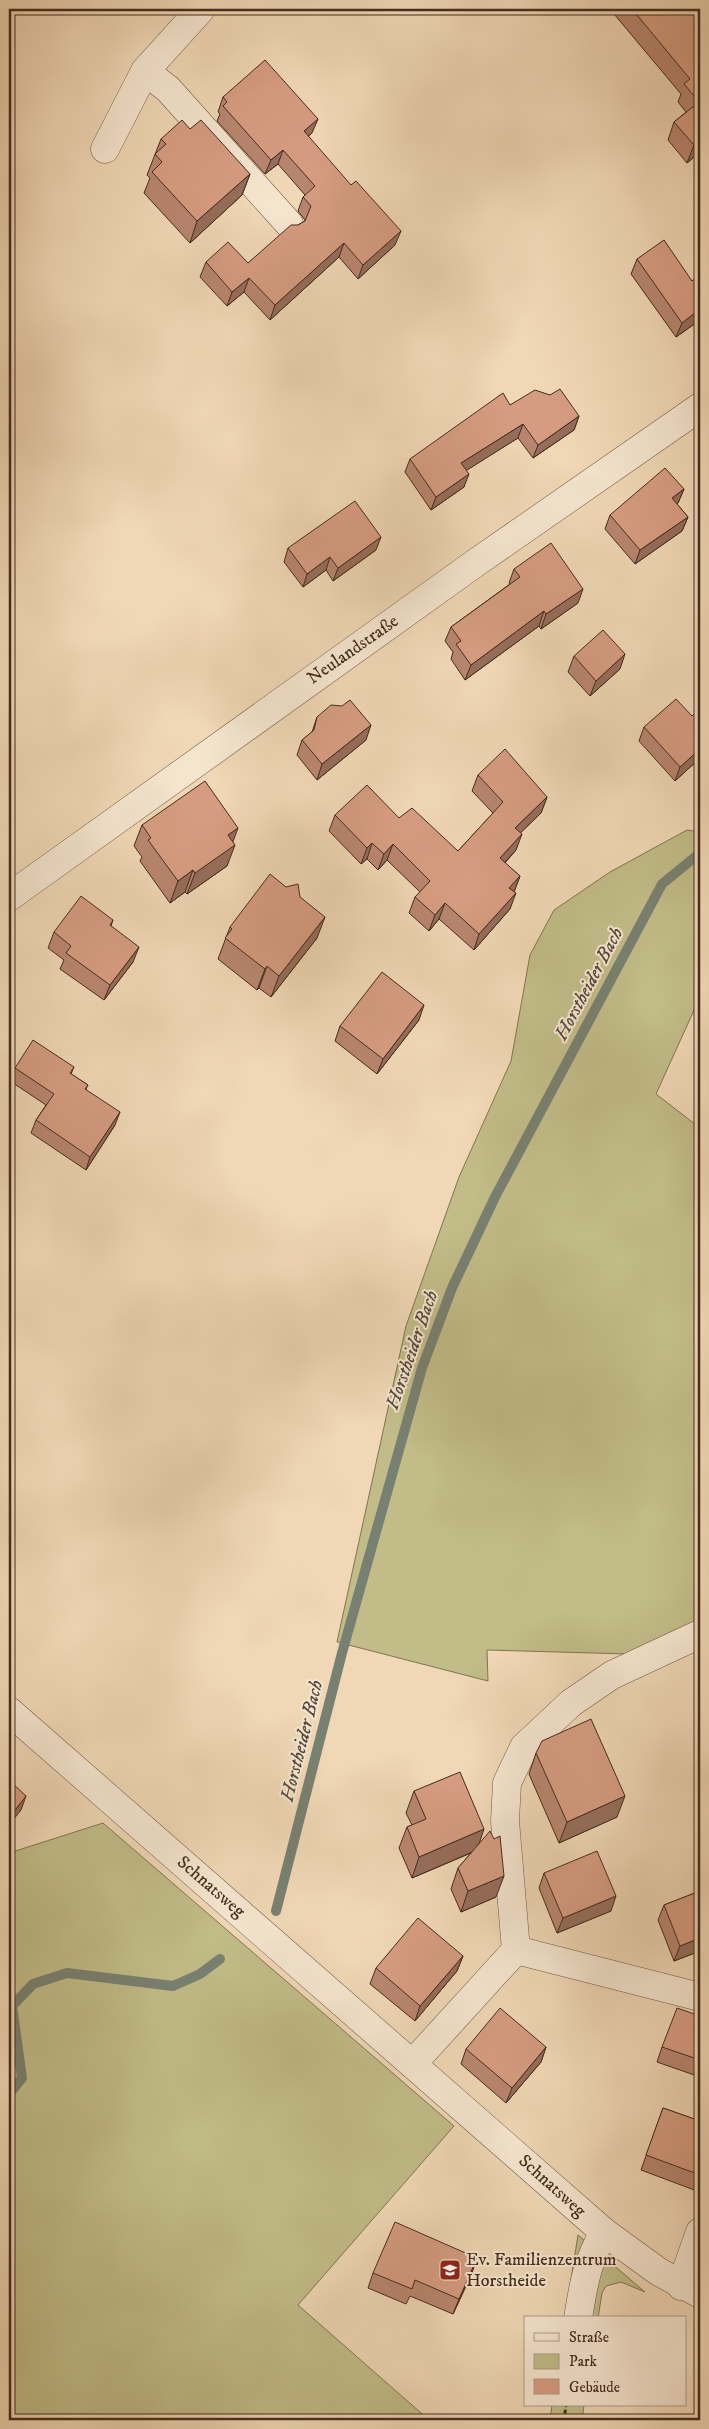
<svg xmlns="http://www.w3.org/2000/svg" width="709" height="2429" font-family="'IM FELL DW Pica',serif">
  <rect width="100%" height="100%" fill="#f0d7b5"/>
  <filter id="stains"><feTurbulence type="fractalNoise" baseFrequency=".004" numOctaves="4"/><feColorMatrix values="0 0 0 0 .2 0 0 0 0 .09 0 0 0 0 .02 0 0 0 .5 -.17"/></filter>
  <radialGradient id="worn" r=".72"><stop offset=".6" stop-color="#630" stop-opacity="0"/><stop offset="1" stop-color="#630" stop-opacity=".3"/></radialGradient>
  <g fill="#c1bc88" stroke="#827453">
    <path d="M 687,830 L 700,832 L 700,1012 L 695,1008 L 656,1094 L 700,1128 L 700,1624 L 628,1654 L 487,1650 L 488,1681 L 337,1642 L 406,1326 L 459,1177 L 511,1061 L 530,955 L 554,910 L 610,872 Z"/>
    <path d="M 103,1823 L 454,2126 L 298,2305 L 429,2420 L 9,2420 L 9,1853 Z"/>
    <path d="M 578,2235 L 645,2292 L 621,2282 L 606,2286 L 602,2293 L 598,2318 L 565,2318 Z"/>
    <path d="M 552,2405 L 584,2405 L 582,2420 L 550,2420 Z"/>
  </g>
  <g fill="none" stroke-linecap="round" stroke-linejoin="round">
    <g stroke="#788171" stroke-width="10">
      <path d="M 276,1911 L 342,1653 L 422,1368 L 452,1288 L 495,1197 L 662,884 L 700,853"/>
      <path d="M 9,2094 L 22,2078 L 12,2006 L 33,1984 L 67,1973 L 173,1986 L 200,1974 L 220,1959"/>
    </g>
    <g stroke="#6f5744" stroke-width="29">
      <g id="minor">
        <path d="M 145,71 L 168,89 L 289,224"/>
        <path d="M 105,149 L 145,71 L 201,9"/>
        <path d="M 9,897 L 474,564 L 700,407"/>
        <path d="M 9,1711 L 604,2232 L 659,2272 L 700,2294"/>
        <path d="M 516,1950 L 700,1997"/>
        <path d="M 413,2063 L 516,1950 L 505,1821 L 507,1783 L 524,1747 L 571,1703 L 612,1675 L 700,1634"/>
        <path d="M 681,2286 L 700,2232"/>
        <path d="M 578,2318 C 584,2282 586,2265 604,2232"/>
      </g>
    </g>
    <path stroke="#442c1e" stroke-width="3" stroke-dasharray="4 2.5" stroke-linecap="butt" d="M 564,2420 L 566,2405"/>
    <use href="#minor" stroke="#f5e5cf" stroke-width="28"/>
  </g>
  <g fill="#b8866f" stroke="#442c1e">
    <path d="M 616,9 L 700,9 L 700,152 L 687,163 L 668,140 L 674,122 L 686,112 L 678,102 L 681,94 L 614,14 Z"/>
    <path d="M 223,97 L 312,133 L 308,137 L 395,245 L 358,279 L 339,257 L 270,320 L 244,292 L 227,306 L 200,277 L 206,262 L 248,263 L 298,225 L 305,221 L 305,220 L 298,211 L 303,197 L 305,195 L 278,164 L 265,174 L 217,121 L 220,114 L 218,112 Z"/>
    <path d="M 190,129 L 250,174 L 242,195 L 190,243 L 144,193 L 150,178 L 147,175 L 161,139 Z"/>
    <path d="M 637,259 L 692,281 L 700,275 L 700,321 L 700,320 L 676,337 L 631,274 Z"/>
    <path d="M 510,405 L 579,416 L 574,430 L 533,458 L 518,438 L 466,470 L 464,487 L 431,510 L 405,472 L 410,459 Z"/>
    <path d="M 684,489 L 678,503 L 677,504 L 688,517 L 682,531 L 635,564 L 605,529 L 610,515 Z"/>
    <path d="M 288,548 L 376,550 L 333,581 L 326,570 L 303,587 L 284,562 Z"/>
    <path d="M 514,569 L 578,603 L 541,629 L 539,626 L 465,680 L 451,659 L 453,652 L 445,641 L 451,627 L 510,584 L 509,583 Z"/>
    <path d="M 574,656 L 620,669 L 590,696 L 568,672 Z"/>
    <path d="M 317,717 L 366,740 L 317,780 L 297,755 L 302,740 L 312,732 Z"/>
    <path d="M 644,727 L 700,758 L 675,781 L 639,741 Z"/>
    <path d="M 478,775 L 547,797 L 541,813 L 520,833 L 516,850 L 505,863 L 520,876 L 514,892 L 510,909 L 474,950 L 439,919 L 429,931 L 409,913 L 415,897 L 420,892 L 387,860 L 378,870 L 367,859 L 361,864 L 329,831 L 335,815 L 399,818 L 458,851 L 493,813 L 472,791 Z"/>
    <path d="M 142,825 L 233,842 L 227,866 L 187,894 L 185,892 L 170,903 L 140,861 L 142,857 L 134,846 Z"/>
    <path d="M 300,897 L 317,938 L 271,997 L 259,988 L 257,990 L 218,959 L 230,927 Z"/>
    <path d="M 113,920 L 111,926 L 133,962 L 104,1000 L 60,969 L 64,960 L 48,948 L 54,932 Z"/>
    <path d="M 419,1020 L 377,1074 L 335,1041 L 340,1026 Z"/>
    <path d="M 74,1067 L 71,1074 L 88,1085 L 86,1089 L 115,1125 L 86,1170 L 31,1133 L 36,1120 L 46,1105 L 10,1081 L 15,1068 Z"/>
    <path d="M 536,1753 L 617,1817 L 559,1843 L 529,1774 Z"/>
    <path d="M 414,1791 L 479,1843 L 496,1897 L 461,1912 L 451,1889 L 458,1868 L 471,1853 L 412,1878 L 399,1848 L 407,1827 L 412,1825 L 406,1813 Z"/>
    <path d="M 544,1873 L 611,1911 L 557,1933 L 539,1888 Z"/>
    <path d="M 700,1891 L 700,1951 L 674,1961 L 658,1920 L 664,1905 Z"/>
    <path d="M 463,1956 L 457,1971 L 415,2021 L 370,1984 L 376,1968 Z"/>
    <path d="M 700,2016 L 700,2077 L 657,2062 L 662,2047 Z"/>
    <path d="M 546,2047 L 541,2062 L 506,2103 L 461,2064 L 466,2049 Z"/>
    <path d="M 663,2108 L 700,2121 L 700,2181 L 697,2191 L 641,2170 Z"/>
    <path d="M 373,2273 L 472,2273 L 453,2314 L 410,2296 L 406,2304 L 368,2288 Z"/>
  </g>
  <g fill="#966d5a" stroke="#442c1e">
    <path d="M 318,119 L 312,133 L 298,146 L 304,131 Z"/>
    <path d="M 700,139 L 700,152 L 687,163 L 694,145 Z"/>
    <path d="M 283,150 L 278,164 L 265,174 L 271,160 Z"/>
    <path d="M 250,174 L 242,195 L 190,243 L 197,221 Z"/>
    <path d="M 401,231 L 395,245 L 358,279 L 363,265 Z"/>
    <path d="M 344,243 L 339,257 L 270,320 L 275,305 Z"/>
    <path d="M 249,278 L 244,292 L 227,306 L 232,292 Z"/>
    <path d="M 700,309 L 700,320 L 676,337 L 682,323 Z"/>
    <path d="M 579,416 L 574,430 L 533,458 L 538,445 Z"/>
    <path d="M 523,424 L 518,438 L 456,477 L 461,463 Z"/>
    <path d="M 469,474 L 464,487 L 431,510 L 436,497 Z"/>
    <path d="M 684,489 L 678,503 L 667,512 L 672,498 Z"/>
    <path d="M 688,517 L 682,531 L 635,564 L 640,550 Z"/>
    <path d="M 381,537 L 376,550 L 333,581 L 338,568 Z"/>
    <path d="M 330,557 L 326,570 L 303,587 L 307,574 Z"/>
    <path d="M 583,589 L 578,603 L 541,629 L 546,614 Z"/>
    <path d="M 544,611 L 539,626 L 465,680 L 471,665 Z"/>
    <path d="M 625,654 L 620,669 L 590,696 L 596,681 Z"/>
    <path d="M 371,725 L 366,740 L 317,780 L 322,764 Z"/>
    <path d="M 700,749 L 700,758 L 675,781 L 680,767 Z"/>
    <path d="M 547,797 L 541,813 L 509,844 L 515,828 Z"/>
    <path d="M 238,828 L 231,847 L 235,845 L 227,866 L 187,894 L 195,873 L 228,835 Z"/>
    <path d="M 522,834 L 516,850 L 494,874 L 500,858 Z"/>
    <path d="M 372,843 L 367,859 L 361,864 L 367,848 Z"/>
    <path d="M 393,844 L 387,860 L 378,870 L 384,854 Z"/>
    <path d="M 193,870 L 185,892 L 170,903 L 178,881 Z"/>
    <path d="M 520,876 L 514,892 L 509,888 Z"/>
    <path d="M 516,893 L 510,909 L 474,950 L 479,934 Z"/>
    <path d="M 445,903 L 439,919 L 429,931 L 435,915 Z"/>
    <path d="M 325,917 L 317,938 L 271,997 L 279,976 Z"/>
    <path d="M 139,947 L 133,962 L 104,1000 L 110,985 Z"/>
    <path d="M 267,966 L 259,988 L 257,990 L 265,969 Z"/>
    <path d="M 424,1005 L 419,1020 L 377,1074 L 383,1059 Z"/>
    <path d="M 120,1112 L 115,1125 L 86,1170 L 90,1157 Z"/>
    <path d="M 26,1796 L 21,1810 L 9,1825 L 9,1818 Z"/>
    <path d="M 625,1796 L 617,1817 L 559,1843 L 567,1822 Z"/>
    <path d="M 484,1829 L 477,1850 L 412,1878 L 419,1857 Z"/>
    <path d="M 504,1876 L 496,1897 L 461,1912 L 468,1891 Z"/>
    <path d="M 616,1896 L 611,1911 L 557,1933 L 563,1918 Z"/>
    <path d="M 700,1938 L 700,1951 L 674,1961 L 680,1946 Z"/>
    <path d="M 463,1956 L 457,1971 L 415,2021 L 420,2006 Z"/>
    <path d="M 546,2047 L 541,2062 L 506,2103 L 512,2088 Z"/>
    <path d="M 477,2258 L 472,2273 L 453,2314 L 459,2299 Z"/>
  </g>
  <g fill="#d69c81" stroke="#442c1e">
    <path d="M 632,9 L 700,9 L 700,139 L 694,145 L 674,122 L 699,102 L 684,84 L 690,79 Z"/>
    <path d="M 265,60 L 318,119 L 304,131 L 351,185 L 356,181 L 401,231 L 363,265 L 344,243 L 275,305 L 249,278 L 232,292 L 206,262 L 228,242 L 248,263 L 291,225 L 298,225 L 305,221 L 311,206 L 303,197 L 315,186 L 283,150 L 271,160 L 223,106 L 227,102 L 223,97 Z"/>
    <path d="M 182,120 L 190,129 L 201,120 L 250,174 L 197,221 L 152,172 L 162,162 L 155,154 L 166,144 L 161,139 Z"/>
    <path d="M 664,240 L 692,281 L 700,275 L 700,309 L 682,323 L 637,259 Z"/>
    <path d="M 560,389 L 579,416 L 538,445 L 523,424 L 461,463 L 469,474 L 436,497 L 410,459 L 503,393 L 510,405 L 535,390 L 550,395 Z"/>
    <path d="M 665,468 L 684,489 L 672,498 L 688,517 L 640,550 L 610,515 Z"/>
    <path d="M 355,501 L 381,537 L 338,568 L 330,557 L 307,574 L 288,548 Z"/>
    <path d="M 551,543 L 583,589 L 546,614 L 544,611 L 471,665 L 456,644 L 461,641 L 451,627 L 520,577 L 514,569 Z"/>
    <path d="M 603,630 L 625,654 L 596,681 L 574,656 Z"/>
    <path d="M 676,699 L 692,716 L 700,708 L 700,749 L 680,767 L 644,727 Z"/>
    <path d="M 350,700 L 371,725 L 322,764 L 302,740 L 314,730 L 317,717 L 331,705 L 342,706 Z"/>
    <path d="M 505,749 L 547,797 L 515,828 L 522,834 L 500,858 L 520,876 L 509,888 L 516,893 L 479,934 L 445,903 L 435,915 L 415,897 L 430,881 L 393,844 L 384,854 L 372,843 L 367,848 L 335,815 L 367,785 L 399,818 L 412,808 L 458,851 L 503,802 L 478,775 Z"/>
    <path d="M 205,781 L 238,828 L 228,835 L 235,845 L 195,873 L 193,870 L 178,881 L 148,840 L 151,838 L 142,825 Z"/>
    <path d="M 270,874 L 286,887 L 298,884 L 300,897 L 325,917 L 279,976 L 267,966 L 265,969 L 225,938 L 232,929 L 230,927 Z"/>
    <path d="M 81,896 L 113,920 L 110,925 L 139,947 L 110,985 L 66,953 L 71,946 L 54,932 Z"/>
    <path d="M 382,972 L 424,1005 L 383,1059 L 340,1026 Z"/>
    <path d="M 33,1040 L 74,1067 L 70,1073 L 88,1085 L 85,1089 L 120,1112 L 90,1157 L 36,1120 L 54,1094 L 15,1068 Z"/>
    <path d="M 591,1719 L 625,1796 L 567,1822 L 536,1753 L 542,1741 Z"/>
    <path d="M 460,1772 L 484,1829 L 419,1857 L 407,1827 L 426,1819 L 414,1791 Z"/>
    <path d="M 9,1780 L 26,1796 L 9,1818 Z"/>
    <path d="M 490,1831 L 494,1839 L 500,1836 L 504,1876 L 468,1891 L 458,1868 Z"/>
    <path d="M 597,1851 L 616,1896 L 563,1918 L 544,1873 Z"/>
    <path d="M 700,1891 L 700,1938 L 680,1946 L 664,1905 Z"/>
    <path d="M 418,1918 L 463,1956 L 420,2006 L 376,1968 Z"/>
    <path d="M 500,2008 L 546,2047 L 512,2088 L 466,2049 Z"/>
    <path d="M 677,2008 L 700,2016 L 700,2060 L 662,2047 Z"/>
    <path d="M 663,2108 L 700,2121 L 700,2175 L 646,2155 Z"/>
    <path d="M 395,2222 L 477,2258 L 459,2299 L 415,2280 L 412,2289 L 373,2273 Z"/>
  </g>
  <defs>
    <g id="school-square" transform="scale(1.125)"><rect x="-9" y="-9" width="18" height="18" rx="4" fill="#8f2418" stroke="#f5e5cf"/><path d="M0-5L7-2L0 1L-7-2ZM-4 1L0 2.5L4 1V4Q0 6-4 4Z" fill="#fff"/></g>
  </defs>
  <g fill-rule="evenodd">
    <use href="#school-square" x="450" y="2270"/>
  </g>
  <g text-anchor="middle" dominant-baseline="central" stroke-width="4" stroke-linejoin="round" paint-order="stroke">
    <g font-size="18" fill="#442c1e" stroke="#f5e5cf">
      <text transform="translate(353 650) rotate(-35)">Neulandstraße</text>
      <text transform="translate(211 1887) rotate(41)">Schnatsweg</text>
      <text transform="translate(552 2186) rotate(42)">Schnatsweg</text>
    </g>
    <g font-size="18" fill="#442c1e" stroke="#f5e5cf" text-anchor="start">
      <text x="466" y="2260">Ev. Familienzentrum<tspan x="466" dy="21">Horstheide</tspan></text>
    </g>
    <g font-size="19" font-style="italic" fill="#55483a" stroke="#f5e5cf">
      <text transform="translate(589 984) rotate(-62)">Horstheider Bach</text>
      <text transform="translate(412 1350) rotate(-71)">Horstheider Bach</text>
      <text transform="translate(302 1741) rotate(-76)">Horstheider Bach</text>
    </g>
  </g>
  <rect width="709" height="2429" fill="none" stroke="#f0d7b5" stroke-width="30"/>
  <rect x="10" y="10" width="689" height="2409" fill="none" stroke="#442c1e" stroke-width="2.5"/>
  <rect x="15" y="15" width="679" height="2399" fill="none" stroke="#442c1e"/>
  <rect x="524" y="2316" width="162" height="90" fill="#f5e5cf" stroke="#ae9b88"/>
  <rect x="534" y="2333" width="25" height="8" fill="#f5e5cf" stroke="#ae9b88"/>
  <text x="569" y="2342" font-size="15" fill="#442c1e">Straße</text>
  <rect x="534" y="2354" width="25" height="15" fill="#c1bc88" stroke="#ae9b88"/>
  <text x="569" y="2366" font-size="15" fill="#442c1e">Park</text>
  <rect x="534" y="2379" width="25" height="15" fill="#d69c81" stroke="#ae9b88"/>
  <text x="569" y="2392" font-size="15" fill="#442c1e">Gebäude</text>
  <rect width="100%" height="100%" filter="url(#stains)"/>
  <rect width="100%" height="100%" fill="url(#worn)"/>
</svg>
